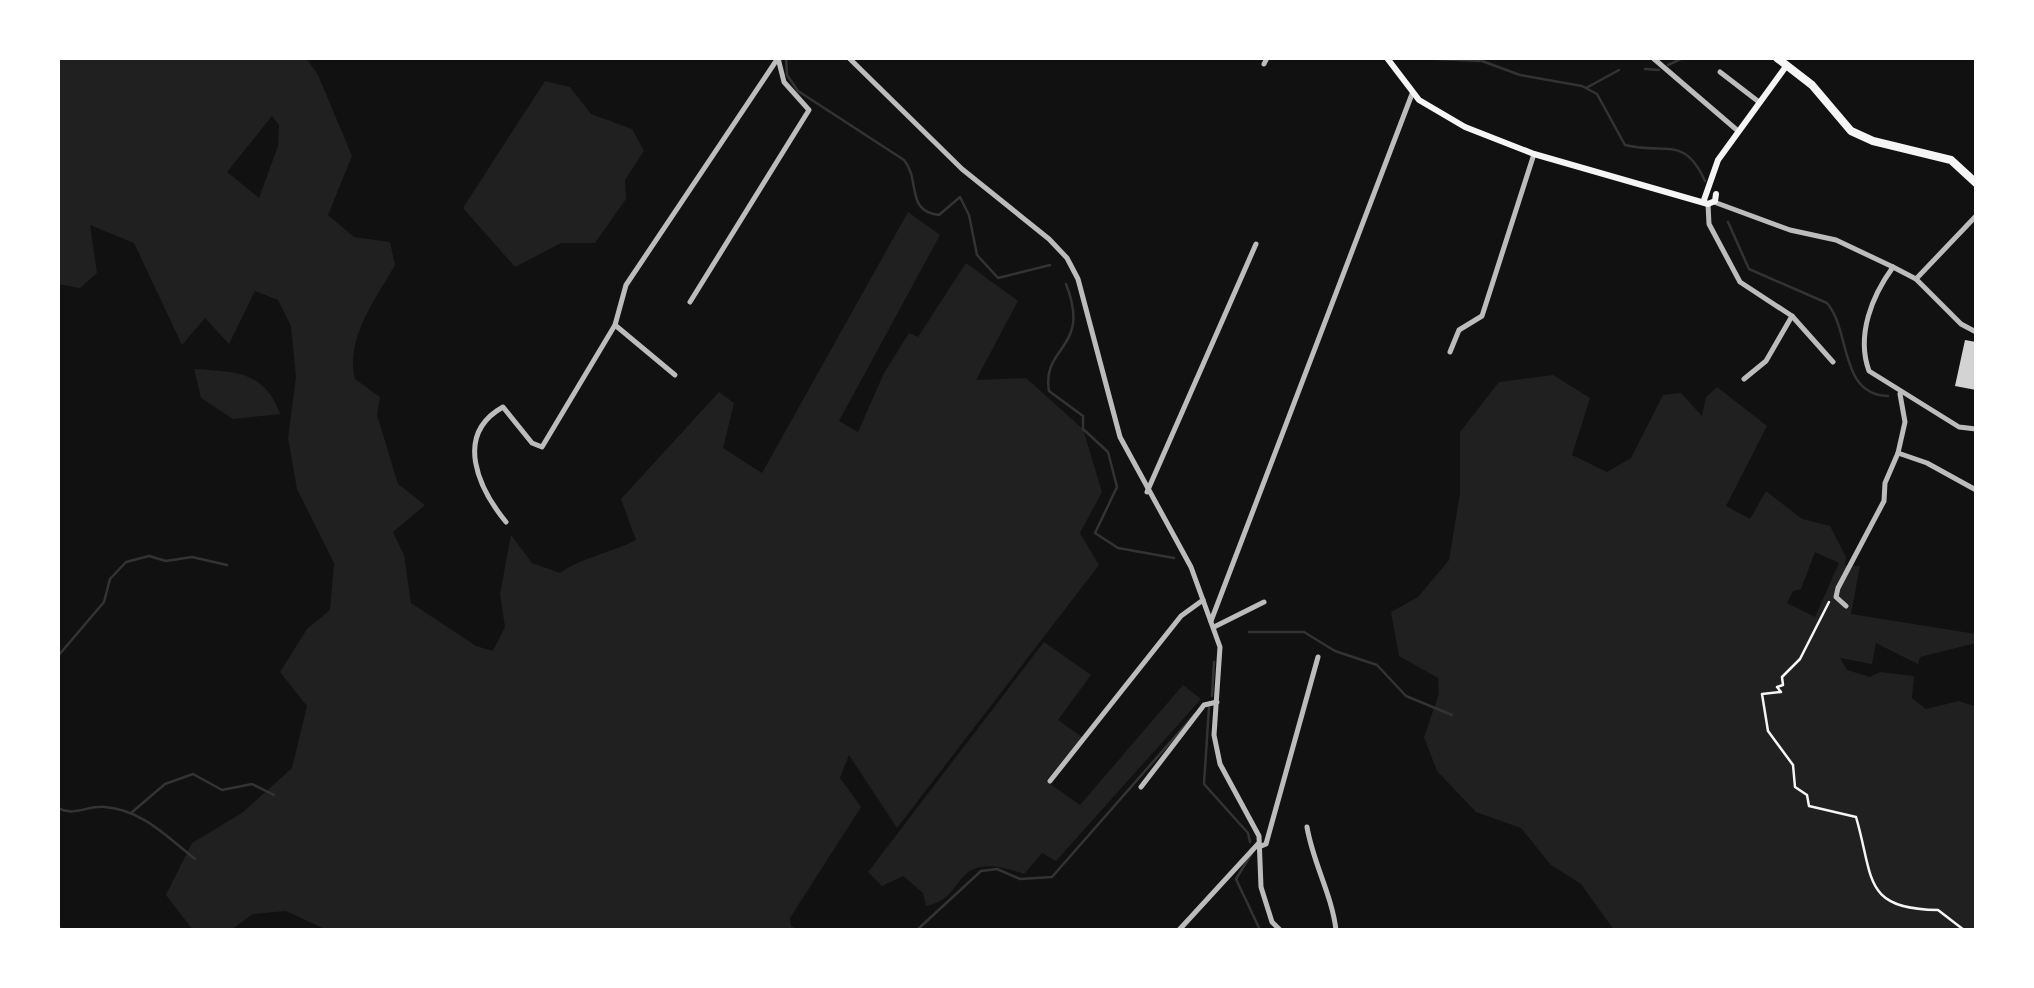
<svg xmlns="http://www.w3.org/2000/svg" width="2034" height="988" font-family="'PT Serif',serif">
  <rect width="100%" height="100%" fill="#111"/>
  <g fill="#202020" fill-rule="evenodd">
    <path d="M 58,58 L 306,58 L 318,75 L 352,156 L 328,215 L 354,237 L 390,242 L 395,265 C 376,298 345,339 355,379 L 380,397 L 377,415 L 398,484 L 425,505 L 393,532 L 404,555 L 411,603 L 476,646 L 493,651 L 505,627 L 500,594 L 511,535 L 532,563 L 560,573 C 582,557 611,553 636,540 L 621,499 L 719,392 L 734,403 L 723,448 L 762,473 L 908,212 L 940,235 L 839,421 L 858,432 L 884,373 L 909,333 L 918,337 L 966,263 L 1018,301 L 976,380 L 1026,378 L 1083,429 L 1102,492 L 1080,533 L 1099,565 L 897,828 L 849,755 L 840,778 L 861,807 L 790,918 L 791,926 L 798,930 L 327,930 L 286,911 L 253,914 L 231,930 L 193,930 L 166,895 L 192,843 L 242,813 L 292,768 L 307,706 L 280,672 L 307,629 L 330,610 L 334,563 L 297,489 L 288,438 L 296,377 L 291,326 L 278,300 L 255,291 L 229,344 L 205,318 L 182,345 L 134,243 L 90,225 L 97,273 L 80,288 L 58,284 ZM 272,116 L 279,125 L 278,146 L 259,198 L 227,172 Z"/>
    <path d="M 545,81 L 570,87 L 591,114 L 632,129 L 644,151 L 625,180 L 626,199 L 595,243 L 561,243 L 515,267 L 463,208 Z"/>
    <path d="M 194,369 C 236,372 264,370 280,414 L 233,419 L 201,398 Z"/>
    <path d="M 1553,375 L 1590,398 L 1572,455 L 1607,472 L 1631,458 L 1663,395 L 1681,393 L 1702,416 L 1706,397 L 1717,387 L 1767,426 L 1726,506 L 1750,519 L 1766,491 L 1802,519 L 1830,526 L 1846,557 L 1845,565 L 1860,566 L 1851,614 L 1976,634 L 1976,643 L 1920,657 L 1918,664 L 1876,643 L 1872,664 L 1840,658 L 1847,670 L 1870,677 L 1880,672 L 1914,676 L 1912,698 L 1926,709 L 1959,701 L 1974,706 L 1976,930 L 1614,930 L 1581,884 L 1551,865 L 1521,828 L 1476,812 L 1437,771 L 1424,737 L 1439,694 L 1438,678 L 1399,656 L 1391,612 L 1418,597 L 1449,560 L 1460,493 L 1460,432 L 1499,382 ZM 1815,552 L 1839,563 L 1815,617 L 1787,603 L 1793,591 L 1801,589 Z"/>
    <path d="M 1044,642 L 1091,675 L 1058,720 L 1082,737 L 1046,781 L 1080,805 L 1183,685 L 1201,699 L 1056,861 L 1042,853 L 1024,874 C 948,847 970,898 926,906 L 923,893 L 903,876 L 882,886 L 868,872 Z"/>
  </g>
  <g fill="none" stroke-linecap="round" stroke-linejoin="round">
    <g stroke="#333" stroke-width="2.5">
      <path d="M 786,58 L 787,75 L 798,91 L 904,160 C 921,181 905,211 939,215 L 960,197 L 969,215 L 977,255 L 998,278 L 1050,265"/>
      <path d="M 1415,58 L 1482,61 L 1520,75 L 1582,86 L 1597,94 L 1625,145 C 1667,155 1684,135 1705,181"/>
      <path d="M 1668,65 L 1683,58"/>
      <path d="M 1645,69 L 1659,70"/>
      <path d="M 1586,88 L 1619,70"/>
      <path d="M 1728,222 L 1749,269 L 1827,303 C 1851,331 1839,395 1888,396"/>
      <path d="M 1066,284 C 1092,350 1041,345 1049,391 L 1083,416 L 1083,429 L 1108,452 L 1117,487 L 1095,533 L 1118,548 L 1174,558"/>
      <path d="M 1249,632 L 1304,632 L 1335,651 L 1377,665 L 1406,696 L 1452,715"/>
      <path d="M 58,656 L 104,602 L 110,579 L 126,562 L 149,556 L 166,561 L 192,557 L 227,565"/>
      <path d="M 1212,696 L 1214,662"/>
      <path d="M 1209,707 L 1204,784 L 1248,833 L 1250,842"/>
      <path d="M 58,808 C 74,817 88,805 105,807 C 142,810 166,836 195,859"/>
      <path d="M 131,813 L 165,784 L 193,774 L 222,790 L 252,784 L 274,795"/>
      <path d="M 1252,853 L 1236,879 L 1260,930"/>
      <path d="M 58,926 L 61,930"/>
      <path d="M 917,930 L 981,871 L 997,869 L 1020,879 L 1052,877 L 1195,714"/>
    </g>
  </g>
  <path fill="#d3d3d3" d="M 1965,340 L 1976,342 L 1976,390 L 1955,386 Z"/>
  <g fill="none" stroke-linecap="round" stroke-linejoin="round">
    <path stroke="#f5f5f5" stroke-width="2.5" d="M 1829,602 L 1800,659 L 1782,677 L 1783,685 L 1777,687 L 1781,692 L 1762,694 L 1768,731 L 1793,765 L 1795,787 L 1807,795 L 1809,806 L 1856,817 C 1874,878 1862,909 1938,910 L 1964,930"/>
    <g stroke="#bcbcbc" stroke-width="5">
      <path d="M 849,58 L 962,169 L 1049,239 L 1067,258 L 1078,279 L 1120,437 L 1191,567 L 1220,647 L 1214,735 L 1220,764 L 1259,836 L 1261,887 L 1272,922 L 1280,930"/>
      <path d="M 1653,58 L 1738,131"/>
      <path d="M 1264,64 L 1267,58"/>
      <path d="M 1720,72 L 1759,102"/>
      <path d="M 1714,202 L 1790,230 L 1836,240 L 1893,267 L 1916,279 L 1961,324 L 1976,332"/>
      <path d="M 1708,204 L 1709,224 L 1740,282 L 1792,316 L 1833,362"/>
      <path d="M 1893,267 C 1872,296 1856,335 1869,371 L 1959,427 L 1976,429"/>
      <path d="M 1916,279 L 1976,216"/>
      <path d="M 690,302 L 809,110 L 784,82 L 778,58"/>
      <path d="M 615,325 L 675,375"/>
      <path d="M 1450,352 L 1459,330 L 1482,316 L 1534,154"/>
      <path d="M 1744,379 L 1766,361 L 1792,316"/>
      <path d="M 1900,394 L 1905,422 L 1898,453 L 1927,463 L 1976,490"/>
      <path d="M 1147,492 L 1256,244"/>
      <path d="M 506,522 C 479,489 453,435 503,407 L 532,443 L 542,447 L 615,325 L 626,285 L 778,58"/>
      <path d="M 1846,606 L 1836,597 L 1838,588 L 1884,501 L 1885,483 L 1898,453"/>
      <path d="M 1211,621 L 1412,94"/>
      <path d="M 1214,627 L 1264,602"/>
      <path d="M 1050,781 L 1181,616 L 1203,600"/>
      <path d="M 1141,787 L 1204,705 L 1217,702"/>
      <path d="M 1307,827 C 1313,863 1332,895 1336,930"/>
      <path d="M 1259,847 L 1266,844 L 1318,657"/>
      <path d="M 1179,930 L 1258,844"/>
    </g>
    <g stroke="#f5f5f5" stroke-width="6">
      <path d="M 1387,58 L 1419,100 L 1465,127 L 1534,154 L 1708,204 L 1715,201 L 1716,194"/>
      <path d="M 1704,200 L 1718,160 L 1787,65"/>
    </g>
    <path stroke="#f5f5f5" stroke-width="8" d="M 1777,58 L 1812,85 L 1851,131 L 1873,141 L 1951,160 L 1976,183"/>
  </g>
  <rect width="2034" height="988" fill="none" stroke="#ffffff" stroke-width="120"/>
</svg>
